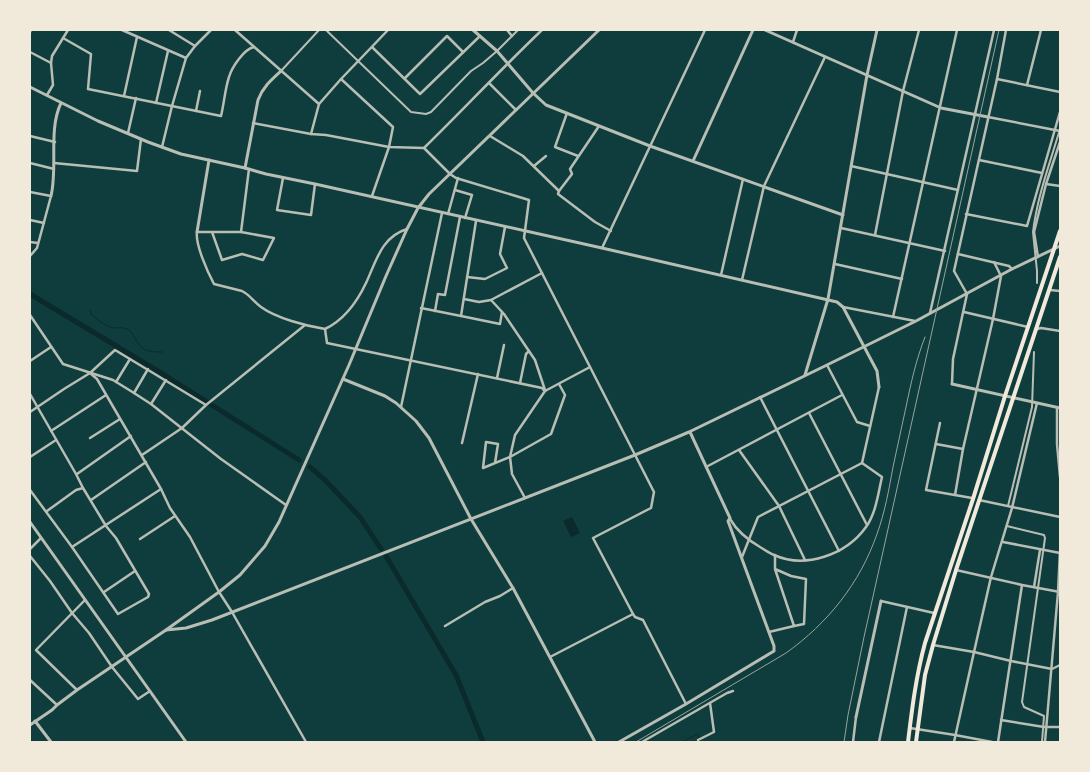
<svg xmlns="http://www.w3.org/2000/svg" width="1090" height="772" font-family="'Titillium Web',sans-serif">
  <rect width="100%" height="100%" fill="#0f3d3e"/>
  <path fill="#0a2a2b" d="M 572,517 L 580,533 L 571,537 L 563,521 Z"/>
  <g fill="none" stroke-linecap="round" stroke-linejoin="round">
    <g stroke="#0a2a2b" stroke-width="1">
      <path d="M 90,310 L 91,314 C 98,320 105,327 115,328 C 120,328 123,327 127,329 C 132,331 132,334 135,338 C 141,351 149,352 162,352"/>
      <path d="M 682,742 L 697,734 L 701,742"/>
    </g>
    <g stroke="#0a2a2b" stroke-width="5">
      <path d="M 30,294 L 161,373 L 299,460"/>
      <path d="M 310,467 L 325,480 L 360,517 L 381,549"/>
      <path d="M 386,556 L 456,675 L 483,742"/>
    </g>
    <g stroke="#b8beb3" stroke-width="2">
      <path d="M 326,30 L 411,112 L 426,114 L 431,112 L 471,71 L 483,63 L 497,51 L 518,30"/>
      <path d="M 281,71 L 319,30"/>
      <path d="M 1037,283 L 1037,271 L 1033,232 C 1037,197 1050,163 1060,129"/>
      <path d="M 1008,506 L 1032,407 L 1034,352"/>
      <path d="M 1007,526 L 1044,535 L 1045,538 L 1022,702 L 1024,707 L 1044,716 L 1042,742"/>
    </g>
    <g stroke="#b8beb3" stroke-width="2.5">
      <path d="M 122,30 L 186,58"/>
      <path d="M 169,30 L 195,46"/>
      <path d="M 235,30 L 319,104"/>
      <path d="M 507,30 L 512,36"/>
      <path d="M 30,32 L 31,30"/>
      <path d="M 63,38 L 91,54 L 88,89 L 221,116 C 224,104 225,89 229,77 C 232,67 244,49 254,47"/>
      <path d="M 793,42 L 797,30"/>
      <path d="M 372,47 L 420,94 L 480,36"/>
      <path d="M 30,52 L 51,63"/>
      <path d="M 405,78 L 447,36 L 463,52"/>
      <path d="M 341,79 L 393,127 L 389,147 L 372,196"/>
      <path d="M 997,79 L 1060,92"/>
      <path d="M 489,83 L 516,110"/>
      <path d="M 1027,85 L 1041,30"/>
      <path d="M 47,95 L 53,85 L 51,63 L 52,56 L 68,30"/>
      <path d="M 124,96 L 137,37"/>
      <path d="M 156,103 L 168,51"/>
      <path d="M 196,111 L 200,91"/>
      <path d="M 567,113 L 555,147 L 578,156"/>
      <path d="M 988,117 L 1060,131"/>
      <path d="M 253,123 L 311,134 L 326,135 L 389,147 L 424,148 L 450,174 L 456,178 L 529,200 L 524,238 L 654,492 L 651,508 L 593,538 L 633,614 L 635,617 L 643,620 L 686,704"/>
      <path d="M 128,133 L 136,98"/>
      <path d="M 311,134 L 319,104 L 341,79 L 388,30"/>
      <path d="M 30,136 L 55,142"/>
      <path d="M 490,136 L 523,156 L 559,191 L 572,174 L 570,169 L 599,126"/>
      <path d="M 162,147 L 172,106 L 186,58 L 195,46 L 211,30"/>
      <path d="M 424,148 C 464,109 502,68 542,30"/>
      <path d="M 979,160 L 1042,173"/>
      <path d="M 30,163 L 54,169"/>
      <path d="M 54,163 L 137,171 L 141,139"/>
      <path d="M 534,166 L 546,156"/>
      <path d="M 851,166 L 958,190"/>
      <path d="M 283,178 L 277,210 L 311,215 L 315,184"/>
      <path d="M 1046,184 L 1060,186"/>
      <path d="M 455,190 L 472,195 L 465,218"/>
      <path d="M 559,191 L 558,194 L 595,222 L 611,231"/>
      <path d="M 30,192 L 51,196 L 37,248 L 30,256"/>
      <path d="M 448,214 L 458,178"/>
      <path d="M 966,214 L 1027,226 L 1060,112"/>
      <path d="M 30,220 L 44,223"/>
      <path d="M 841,228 L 945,251"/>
      <path d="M 212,232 L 222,260 L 242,254 L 263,260 L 274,238 L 241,232 L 197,232 C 195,244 208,273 214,284 L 242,291 C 250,295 254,302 261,307 C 276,318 306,326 325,329 C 344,320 357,302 366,283 C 376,262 381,237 407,229"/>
      <path d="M 241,232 L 249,169"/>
      <path d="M 875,235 L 903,91 L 919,30"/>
      <path d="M 30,242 L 38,243"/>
      <path d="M 602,248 L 705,30"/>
      <path d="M 958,254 L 1009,266 L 1012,269"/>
      <path d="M 1038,257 L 1034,232 L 1046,184 L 1060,142"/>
      <path d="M 835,264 L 902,279"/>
      <path d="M 721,275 L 743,179"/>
      <path d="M 467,277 L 485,279 L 507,268 L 500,254 L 505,227"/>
      <path d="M 742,280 L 764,186 L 825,57"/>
      <path d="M 1050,290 L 1060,291"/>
      <path d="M 464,299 L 479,302 L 491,300 L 542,273"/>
      <path d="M 491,300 L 504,314 L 535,360 L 545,390"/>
      <path d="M 843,307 L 915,321"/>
      <path d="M 421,308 L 461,316 L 476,221"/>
      <path d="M 435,311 L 438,294 L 445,295 L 460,217"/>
      <path d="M 964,312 L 1028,327"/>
      <path d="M 930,313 L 994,30"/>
      <path d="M 30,315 L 63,364 L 113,380 L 134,393 L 151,404 L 221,459 L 286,505"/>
      <path d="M 461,316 L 500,324 L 502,312"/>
      <path d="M 893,317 L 957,30"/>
      <path d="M 325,329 L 327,343 L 542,388 L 545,391"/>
      <path d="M 1037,329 L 1041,328 L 1060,331"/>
      <path d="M 30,361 L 51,347"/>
      <path d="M 827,365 L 857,422 L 870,426"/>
      <path d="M 90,373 L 97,379 L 161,489 L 170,508 L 190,537 L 219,592 L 232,612 L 306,742"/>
      <path d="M 497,378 L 504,345"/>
      <path d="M 116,382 L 130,359"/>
      <path d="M 520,383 L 526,354 L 529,351"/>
      <path d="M 952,384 L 953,359 L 967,294 L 954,271 L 997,79 L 1006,30"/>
      <path d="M 134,393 L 148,369"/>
      <path d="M 30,394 L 76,474 L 83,488 L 106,526 L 116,538 L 149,594 L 148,597 L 118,614 L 72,547 L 30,490"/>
      <path d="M 760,397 L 839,551"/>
      <path d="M 151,404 L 166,380"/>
      <path d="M 401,407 L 442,213"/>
      <path d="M 1057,408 L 1057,444 L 1060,477"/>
      <path d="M 30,412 L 64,389 L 90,373 L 115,350 L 206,405"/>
      <path d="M 809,413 L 867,525"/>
      <path d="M 940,423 L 926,490 L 972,498"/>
      <path d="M 51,431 L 106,395"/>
      <path d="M 90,438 L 120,419"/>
      <path d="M 462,443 L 478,374"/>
      <path d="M 936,444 L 963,449"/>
      <path d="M 739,450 L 779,506 L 805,560"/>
      <path d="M 142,455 L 182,428 L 206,405 L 305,325"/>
      <path d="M 30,457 L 56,440"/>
      <path d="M 495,463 L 498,444 L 486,442 L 483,468 L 510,457 L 551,434 L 565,395 L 559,384"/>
      <path d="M 862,463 L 879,387"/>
      <path d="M 706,467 L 842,395"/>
      <path d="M 77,474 L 131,436"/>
      <path d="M 955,495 L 963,449 L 993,319 L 1001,276 L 994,262"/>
      <path d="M 525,498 L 512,474 L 510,457 L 515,435 L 545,391 L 590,367"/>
      <path d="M 91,500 L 146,462"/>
      <path d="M 979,500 L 1060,517"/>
      <path d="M 47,511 L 76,490 L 83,488"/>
      <path d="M 730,519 C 737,531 748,540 760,547 C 765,550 769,553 774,555 C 805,569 846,555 866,527 C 876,513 878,494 882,477 L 862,463"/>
      <path d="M 140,539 L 175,516"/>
      <path d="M 1003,542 L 1060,553"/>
      <path d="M 72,547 L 161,489"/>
      <path d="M 30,549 L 41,538"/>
      <path d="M 30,556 L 50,581 L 72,613 L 89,633 L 112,667 L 138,699 L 150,691"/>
      <path d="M 742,557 L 758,517 L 862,463"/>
      <path d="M 775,569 L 791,576 L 806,579 L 804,624 L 794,626 L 775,569 L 775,555"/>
      <path d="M 956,570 L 1022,585 L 1060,592"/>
      <path d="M 1034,587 L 1040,550"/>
      <path d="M 104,592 L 135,571"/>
      <path d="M 881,601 L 934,613"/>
      <path d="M 445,626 L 485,602 L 500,596 L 513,588"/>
      <path d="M 769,632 L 794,626"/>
      <path d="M 933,645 L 974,652 L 1011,661 L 1052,669 L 1060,665"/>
      <path d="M 550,657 L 633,614"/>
      <path d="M 30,680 L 57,705"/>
      <path d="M 77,690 L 36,650 L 85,600"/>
      <path d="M 1001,720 L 1044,727 L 1060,727"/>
      <path d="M 910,728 L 955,735 L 992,742"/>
      <path d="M 698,740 L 714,732 L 710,703"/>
      <path d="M 642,742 L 727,693 L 733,691"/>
      <path d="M 853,742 L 856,717"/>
      <path d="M 879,742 L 907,607"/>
      <path d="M 954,742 L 974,652 L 991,577 L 1012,508 L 1037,403"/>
      <path d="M 998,742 L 1022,585"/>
      <path d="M 1045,742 L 1058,592 L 1060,551"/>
    </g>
    <g stroke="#b8beb3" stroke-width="3">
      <path d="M 473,30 L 497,51 L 533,93 L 546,105 L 650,146 L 843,215"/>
      <path d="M 765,30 L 941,108 L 988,117"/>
      <path d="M 30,87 L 98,121 L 148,142 L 181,154 L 245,168 L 266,174 L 315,184 L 602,248 L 837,302 L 843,307 L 877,371 L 879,387"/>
      <path d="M 693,161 L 753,30"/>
      <path d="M 245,168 L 258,100 C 263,87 271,80 281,71"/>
      <path d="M 51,196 C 58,167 48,130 61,103"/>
      <path d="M 197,232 L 209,160"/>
      <path d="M 805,375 L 828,299 L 867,75 L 877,30"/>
      <path d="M 343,379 L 385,396 L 396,403 L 416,421 L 429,438 L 471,519 L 513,588 L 595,742"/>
      <path d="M 952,384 L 1060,408"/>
      <path d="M 30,522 L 186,742"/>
      <path d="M 166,630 L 186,628 L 212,620 L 635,455 L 689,432 L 827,365 L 916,321 L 1012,269 L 1060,246"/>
      <path d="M 856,717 L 881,601"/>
      <path d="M 35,721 L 51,742"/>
      <path d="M 30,725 L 52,710 L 57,705 L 77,690 L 166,630 L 219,592 L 240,575 L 265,546 L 279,522 L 349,365 L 386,276 L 407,229 L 418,208 L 429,194 L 599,30"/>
      <path d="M 619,742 L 686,704 L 774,651 L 774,646 L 728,521 L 730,518 L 690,432"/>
    </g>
    <g stroke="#f1e9da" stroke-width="4">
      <path d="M 908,742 C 912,709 916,676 925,643 L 973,499 L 1005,396 L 1060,231"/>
      <path d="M 916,742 L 925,675 L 933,645 L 956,570 L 1060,257"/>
    </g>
    <g stroke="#97a49c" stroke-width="1">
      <path d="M 636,742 L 786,653 C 828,623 860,583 877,534 C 885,512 889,489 893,467 C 897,447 902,427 906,407 C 911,383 916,360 925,337"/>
      <path d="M 844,742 L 848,715 L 864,637 L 999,30"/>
    </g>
  </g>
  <rect width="1090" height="772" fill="none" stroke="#f1e9da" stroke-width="62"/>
</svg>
